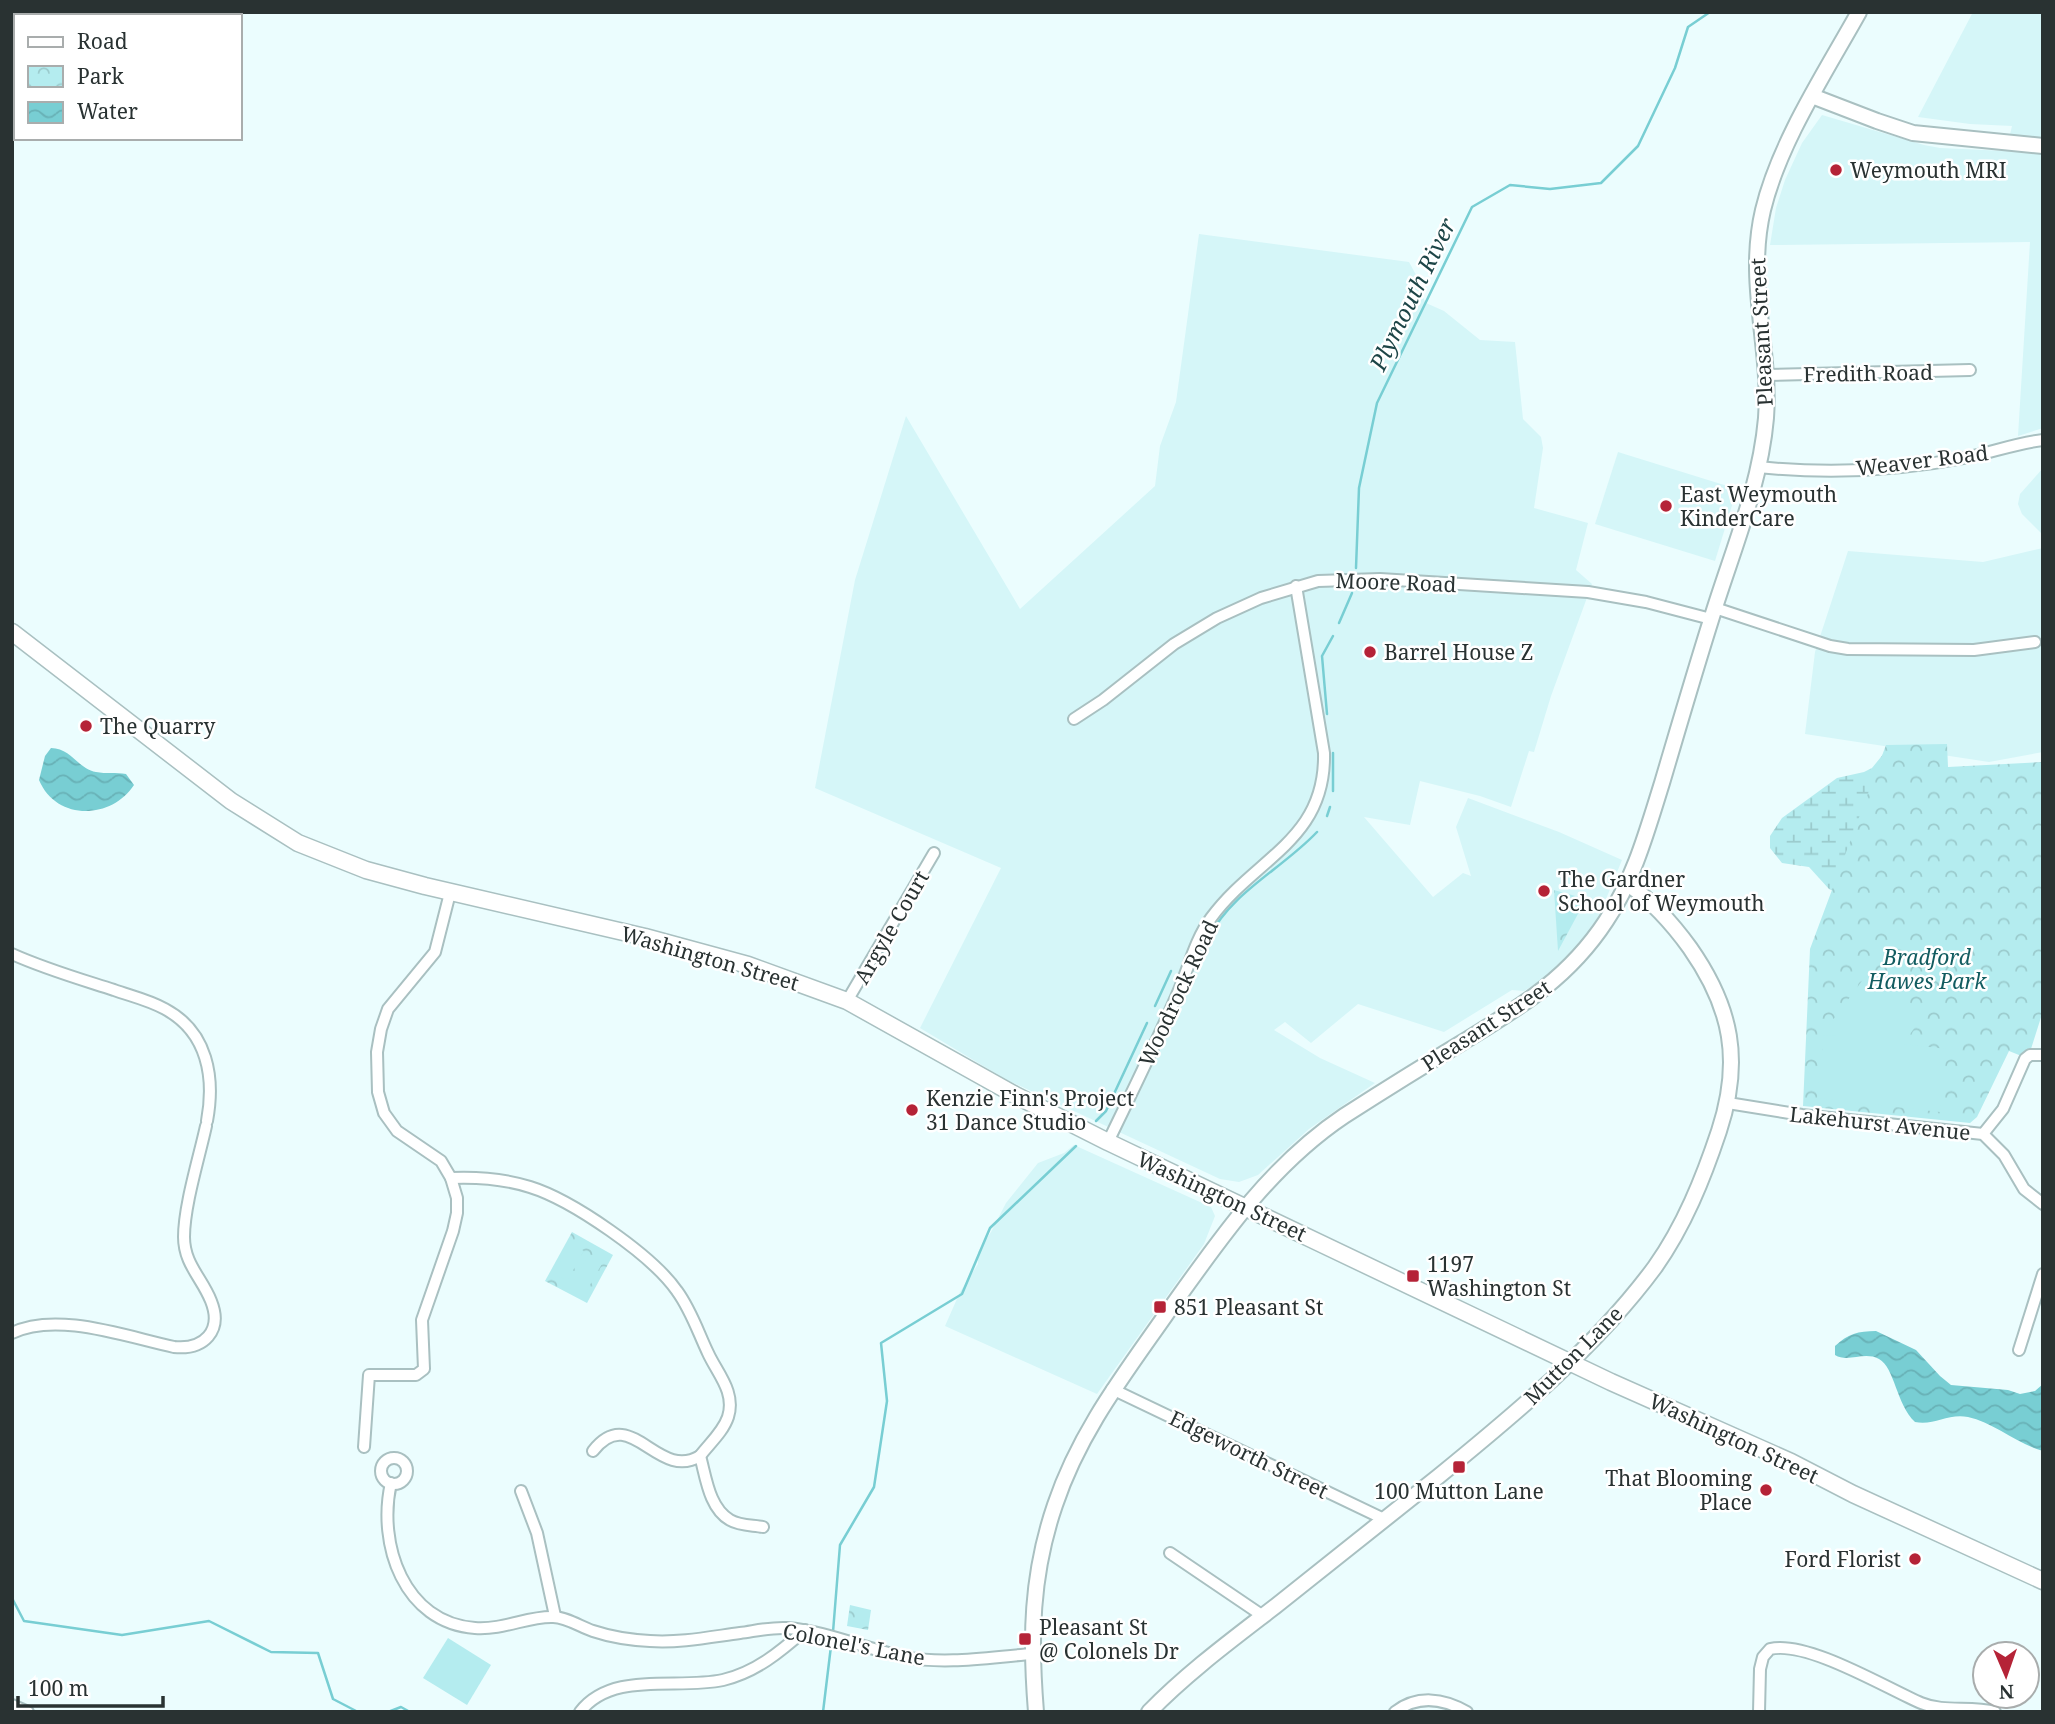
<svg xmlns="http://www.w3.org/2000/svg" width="2055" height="1724" font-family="'Noto Serif',serif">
  <defs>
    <pattern id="wetland-marsh" width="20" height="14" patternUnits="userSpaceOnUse" patternTransform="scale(1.75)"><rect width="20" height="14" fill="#b4ecef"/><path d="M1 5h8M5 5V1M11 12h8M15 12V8" fill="none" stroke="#9bcbcd"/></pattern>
    <pattern id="park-crowns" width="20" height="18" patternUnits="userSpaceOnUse" patternTransform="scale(1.75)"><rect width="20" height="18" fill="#b4ecef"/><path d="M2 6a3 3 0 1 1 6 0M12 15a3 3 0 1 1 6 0" fill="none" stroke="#9bcbcd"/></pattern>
    <pattern id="water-waves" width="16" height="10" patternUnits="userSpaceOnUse" patternTransform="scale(1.75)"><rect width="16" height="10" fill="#78ced3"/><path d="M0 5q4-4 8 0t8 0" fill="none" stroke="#68b1b6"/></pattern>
  </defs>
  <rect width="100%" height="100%" fill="#ebfdfe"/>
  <g fill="#d5f6f8">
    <path d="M 1973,12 L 2043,12 L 2043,428 L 2018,436 L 2030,242 L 1770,245 L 1776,208 L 1785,180 L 1802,143 L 1822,115 L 1924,145 L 1940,148 L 2006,151 L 2012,126 L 1970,124 L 1918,117 Z"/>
    <path d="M 1199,234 L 1409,262 L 1420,282 L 1421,294 L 1426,303 L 1444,311 L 1480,340 L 1515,342 L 1523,419 L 1541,437 L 1543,448 L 1534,508 L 1588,523 L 1576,570 L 1592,584 L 1551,696 L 1534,752 L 1529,751 L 1511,807 L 1480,796 L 1420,781 L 1410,825 L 1364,817 L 1433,897 L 1463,873 L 1471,876 L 1456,827 L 1468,798 L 1559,832 L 1622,860 L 1599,916 L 1576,949 L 1544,979 L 1524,991 L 1512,990 L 1444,1032 L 1358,1004 L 1311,1043 L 1285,1022 L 1274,1030 L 1320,1058 L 1375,1083 L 1309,1129 L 1258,1175 L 1239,1182 L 1220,1179 L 1005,1079 L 920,1028 L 1001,868 L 815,788 L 855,580 L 906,416 L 1020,609 L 1155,486 L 1160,446 L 1176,402 Z"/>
    <path d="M 1618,452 L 1737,489 L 1715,561 L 1595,524 Z"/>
    <path d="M 2043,468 L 2043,535 L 2022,514 L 2018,504 L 2020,494 Z"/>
    <path d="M 2043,548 L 2043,752 L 1989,762 L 1805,734 L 1815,652 L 1848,551 L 1983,562 Z"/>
    <path d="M 1074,1145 L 1211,1207 L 1215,1216 L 1204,1244 L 1097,1394 L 945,1326 L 960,1292 L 978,1264 L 978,1252 L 991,1232 L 1006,1203 L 1038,1163 L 1064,1153 Z"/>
  </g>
  <path fill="url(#wetland-marsh)" d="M 1889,747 L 1836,892 L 1829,889 L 1809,867 L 1782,863 L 1770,848 L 1770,836 L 1782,818 L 1837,778 L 1864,772 L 1872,768 Z"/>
  <g fill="url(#park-crowns)">
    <path d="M 1947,744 L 1948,767 L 2043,762 L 2043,1011 L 2030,1052 L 2024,1057 L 2009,1051 L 1977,1117 L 1970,1123 L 1803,1106 L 1810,949 L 1886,745 Z"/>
    <path d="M 1554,890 L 1586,899 L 1558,951 Z"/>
    <path d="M 572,1232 L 613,1255 L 587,1303 L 545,1281 Z"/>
    <path d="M 850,1605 L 871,1610 L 868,1630 L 847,1626 Z"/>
  </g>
  <g fill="#b4ecef">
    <path d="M 1867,974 L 1923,1016 L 1903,1044 L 1947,1049 L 1940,1112 L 1817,1098 L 1824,1035 L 1836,1036 L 1827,1028 Z"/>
    <path d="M 570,1243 L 584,1251 L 567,1281 L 554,1274 Z"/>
    <path d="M 589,1254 L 603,1262 L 586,1292 L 572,1284 Z"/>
    <path d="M 448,1638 L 491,1665 L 467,1705 L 423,1678 Z"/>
  </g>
  <g fill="url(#water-waves)">
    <path d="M 51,748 C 71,748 78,769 96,772 C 106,774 116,772 126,774 L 134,785 C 111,820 56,821 39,780 L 45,756 Z"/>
    <path d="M 1876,1331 L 1916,1350 L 1940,1376 L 1951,1385 L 2008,1390 L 2020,1394 L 2035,1391 L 2043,1384 L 2043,1451 C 2017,1444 1993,1422 1968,1417 C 1948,1413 1934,1426 1915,1422 C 1896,1404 1895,1368 1879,1359 C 1864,1351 1848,1363 1835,1355 L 1835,1346 C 1848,1334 1858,1331 1876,1331 Z"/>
  </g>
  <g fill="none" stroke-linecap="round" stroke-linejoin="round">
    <g stroke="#78ced3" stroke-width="2.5">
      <path d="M 1356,568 L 1359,488 L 1377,403 L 1472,207 L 1510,185 L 1550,189 L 1601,183 L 1638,146 L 1675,68 L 1688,27 L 1710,12"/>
      <path d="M 1339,623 L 1352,593"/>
      <path d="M 1327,714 L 1322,656 L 1333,636"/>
      <path d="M 1333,791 L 1333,753"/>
      <path d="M 1327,816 L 1330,807"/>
      <path d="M 1209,937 C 1233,891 1282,869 1317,832"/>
      <path d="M 1196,968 L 1200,958"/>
      <path d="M 1155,1006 L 1171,971"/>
      <path d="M 1096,1121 L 1106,1111 L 1147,1023"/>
      <path d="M 12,1598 L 24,1621 L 122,1635 L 209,1621 L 271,1652 L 318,1653 L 333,1699 L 358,1712"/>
      <path d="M 833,1632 L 840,1545 L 874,1487 L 887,1401 L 881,1343 L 962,1294 L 990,1228 L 1076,1146"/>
      <path d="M 388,1712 L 401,1707 L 410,1712"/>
      <path d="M 823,1712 L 831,1646"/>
    </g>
    <g stroke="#a9c0c1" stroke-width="14">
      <g id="street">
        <path d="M 1766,375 L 1970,370"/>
        <path d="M 1758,467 C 1825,474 1897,471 1964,458 C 1990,453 2016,443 2043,440"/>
        <path d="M 1715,608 L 1830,646 L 1848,649 L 1974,650 L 2035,642"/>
        <path d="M 1074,719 L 1103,700 L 1174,644 L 1217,618 L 1261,598 L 1318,581 L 1380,579 L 1588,592 L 1646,602 L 1711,619"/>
        <path d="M 12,954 C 45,969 80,979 114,990 C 131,996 149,1000 165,1009 C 208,1032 215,1078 207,1121"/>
        <path d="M 847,1001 L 934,853"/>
        <path d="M 1728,1103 L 1802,1115 L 1983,1134 L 2004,1155 L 2024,1189 L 2043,1204"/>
        <path d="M 1983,1134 L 2003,1109 L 2025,1059 L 2030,1055 L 2043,1055"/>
        <path d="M 1108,1142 C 1131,1094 1155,1046 1176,997 C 1188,971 1194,941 1211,918 C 1256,857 1326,840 1324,753 L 1296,586"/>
        <path d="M 451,1178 C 476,1177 505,1179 530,1187 C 572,1200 652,1255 677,1291 C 691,1310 698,1332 708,1353 C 717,1373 736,1392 728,1417 C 723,1432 709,1444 700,1456"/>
        <path d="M 12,1333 C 57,1311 127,1337 174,1347 C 204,1350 223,1331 211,1301 C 202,1278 184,1264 184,1237 C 184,1206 199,1158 206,1126"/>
        <path d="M 2019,1350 L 2043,1274"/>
        <path d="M 1112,1389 L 1386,1520"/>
        <path d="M 364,1447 L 369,1375 L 416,1375 L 424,1369 L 422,1320 L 453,1231 L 457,1213 L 457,1198 L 451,1178 L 441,1161 L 397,1131 L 384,1113 L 378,1092 L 377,1052 L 381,1029 L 388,1009 L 435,952 L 450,893"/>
        <path d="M 593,1451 C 631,1402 657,1482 700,1456 C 706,1477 709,1508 730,1520 C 740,1526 753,1525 763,1527"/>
        <circle cx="394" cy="1471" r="13"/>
        <path d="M 391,1483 C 377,1544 404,1623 475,1628 C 504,1630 528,1616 553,1617 C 566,1617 581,1627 593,1631 C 611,1637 631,1640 650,1641 C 680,1643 710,1637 740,1633 C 755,1631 771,1627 787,1628 C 827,1631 865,1649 905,1657 C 946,1665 990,1657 1032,1654"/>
        <path d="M 521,1491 L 537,1533 L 555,1616"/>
        <path d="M 1170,1553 L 1263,1616"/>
        <path d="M 12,1705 L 28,1712"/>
        <path d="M 580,1712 C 612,1670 678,1690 723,1680 C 756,1672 780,1652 805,1630"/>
        <path d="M 1395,1712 C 1417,1695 1443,1698 1467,1712"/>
        <path d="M 1759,1712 L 1760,1669 L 1763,1657 L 1770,1649 C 1807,1640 1886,1688 1921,1703 C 1945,1713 1970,1705 1995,1712"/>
      </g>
    </g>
    <g stroke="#a9c0c1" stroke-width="18">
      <g id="secondary">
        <path d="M 1812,96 L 1877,121 L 1913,133 L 2043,146"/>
        <path d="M 1036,1712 C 1030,1639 1031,1575 1055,1505 C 1079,1433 1123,1376 1165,1316 C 1217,1243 1268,1167 1344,1116 C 1383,1091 1423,1066 1463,1042 C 1520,1007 1568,979 1606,921 C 1634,879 1647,831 1662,783 C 1678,729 1694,674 1711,620 C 1731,554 1760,488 1766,418 C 1771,347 1746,282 1763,210 C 1779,143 1825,73 1859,12"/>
        <path d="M 1149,1712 C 1188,1672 1233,1639 1277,1605 C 1331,1562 1385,1519 1439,1476 C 1515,1414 1596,1347 1655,1267 C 1684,1226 1703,1179 1719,1131 C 1742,1061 1732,1008 1690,948 C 1672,923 1653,902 1628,884"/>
      </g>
    </g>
    <g stroke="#a9c0c1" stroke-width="19">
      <path id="primary" d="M 12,632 L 231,801 L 298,843 L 366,870 L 425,886 L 645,937 L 748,965 L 847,1001 L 1017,1096 L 1108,1142 L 1611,1382 L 1791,1462 L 1853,1494 L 2043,1581"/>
    </g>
    <use href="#street" stroke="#fff" stroke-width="10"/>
    <use href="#secondary" stroke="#fff" stroke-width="14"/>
    <use href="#primary" stroke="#fff" stroke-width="16"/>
  </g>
  <g fill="#b52337" stroke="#fff" stroke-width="2.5">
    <circle cx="1836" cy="170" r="7"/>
    <circle cx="1666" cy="506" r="7"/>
    <circle cx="1370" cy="652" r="7"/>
    <circle cx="86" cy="726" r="7"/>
    <circle cx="1544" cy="891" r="7"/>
    <circle cx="912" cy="1110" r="7"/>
    <rect x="1406" y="1269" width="14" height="14" rx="3.5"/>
    <rect x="1153" y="1300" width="14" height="14" rx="3.5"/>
    <rect x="1452" y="1460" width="14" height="14" rx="3.5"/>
    <circle cx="1766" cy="1490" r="7"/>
    <circle cx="1915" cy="1559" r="7"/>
    <rect x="1018" y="1632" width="14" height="14" rx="3.5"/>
  </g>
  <g text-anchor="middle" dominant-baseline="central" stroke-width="5" stroke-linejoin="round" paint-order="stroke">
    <g font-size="21" fill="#293232" stroke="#fff" text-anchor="start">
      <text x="1850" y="170">Weymouth MRI</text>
      <text x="1680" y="494">East Weymouth<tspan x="1680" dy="24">KinderCare</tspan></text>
      <text x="1384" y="652">Barrel House Z</text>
      <text x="100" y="726">The Quarry</text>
      <text x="1558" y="879">The Gardner<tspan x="1558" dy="24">School of Weymouth</tspan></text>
      <text x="926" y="1098">Kenzie Finn's Project<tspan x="926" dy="24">31 Dance Studio</tspan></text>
      <text x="1427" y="1264">1197<tspan x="1427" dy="24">Washington St</tspan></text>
      <text x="1174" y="1307">851 Pleasant St</text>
      <text x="1752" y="1478" text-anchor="end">That Blooming<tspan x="1752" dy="24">Place</tspan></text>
      <text x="1459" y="1491" text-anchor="middle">100 Mutton Lane</text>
      <text x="1901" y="1559" text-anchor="end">Ford Florist</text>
      <text x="1039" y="1627">Pleasant St<tspan x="1039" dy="24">@ Colonels Dr</tspan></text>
    </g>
    <g font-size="21" fill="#293232" stroke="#fff">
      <text transform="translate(1761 332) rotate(-93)">Pleasant Street</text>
      <text transform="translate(1868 373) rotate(-1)">Fredith Road</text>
      <text transform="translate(1922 460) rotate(-7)">Weaver Road</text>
      <text transform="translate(1396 582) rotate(2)">Moore Road</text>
      <text transform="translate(891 927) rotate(-60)">Argyle Court</text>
      <text transform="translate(710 958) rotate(16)">Washington Street</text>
      <text transform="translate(1178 993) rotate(-65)">Woodrock Road</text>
      <text transform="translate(1486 1025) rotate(-33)">Pleasant Street</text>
      <text transform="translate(1880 1123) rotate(6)">Lakehurst Avenue</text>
      <text transform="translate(1222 1196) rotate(25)">Washington Street</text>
      <text transform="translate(1573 1355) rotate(-45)">Mutton Lane</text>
      <text transform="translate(1734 1438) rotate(25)">Washington Street</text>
      <text transform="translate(1249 1454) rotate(26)">Edgeworth Street</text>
      <text transform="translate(854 1644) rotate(11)">Colonel's Lane</text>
    </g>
    <g font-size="21" font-style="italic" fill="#125c60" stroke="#fff">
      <text x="1927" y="957">Bradford<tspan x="1927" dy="24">Hawes Park</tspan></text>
    </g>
    <g font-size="23" font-style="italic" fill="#1c4547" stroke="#fff">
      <text transform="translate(1412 294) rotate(-64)">Plymouth River</text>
    </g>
  </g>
  <rect width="2055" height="1724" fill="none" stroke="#293232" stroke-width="28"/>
  <rect x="14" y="14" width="228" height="126" fill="#ffffff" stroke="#a9adad" stroke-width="2"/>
  <rect x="28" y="37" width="35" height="10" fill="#ffffff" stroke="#a9adad" stroke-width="2"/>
  <text x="77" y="49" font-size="21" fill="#293232">Road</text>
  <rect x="28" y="66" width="35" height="21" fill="url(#park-crowns)" stroke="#a9adad" stroke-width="2"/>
  <text x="77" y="84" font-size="21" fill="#293232">Park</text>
  <rect x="28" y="102" width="35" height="21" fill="url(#water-waves)" stroke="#a9adad" stroke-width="2"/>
  <text x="77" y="119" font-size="21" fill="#293232">Water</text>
  <g transform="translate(2006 1675) rotate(178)"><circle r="33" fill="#ffffff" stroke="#a9adad" stroke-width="2"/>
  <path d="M0-5L12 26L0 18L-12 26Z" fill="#b52337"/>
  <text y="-10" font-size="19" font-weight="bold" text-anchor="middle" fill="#293232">N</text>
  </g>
  <path d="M18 1696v10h145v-10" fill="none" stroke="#293232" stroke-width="3.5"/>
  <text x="28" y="1696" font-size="21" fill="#293232" stroke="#ffffff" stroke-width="5" paint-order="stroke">100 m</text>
</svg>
